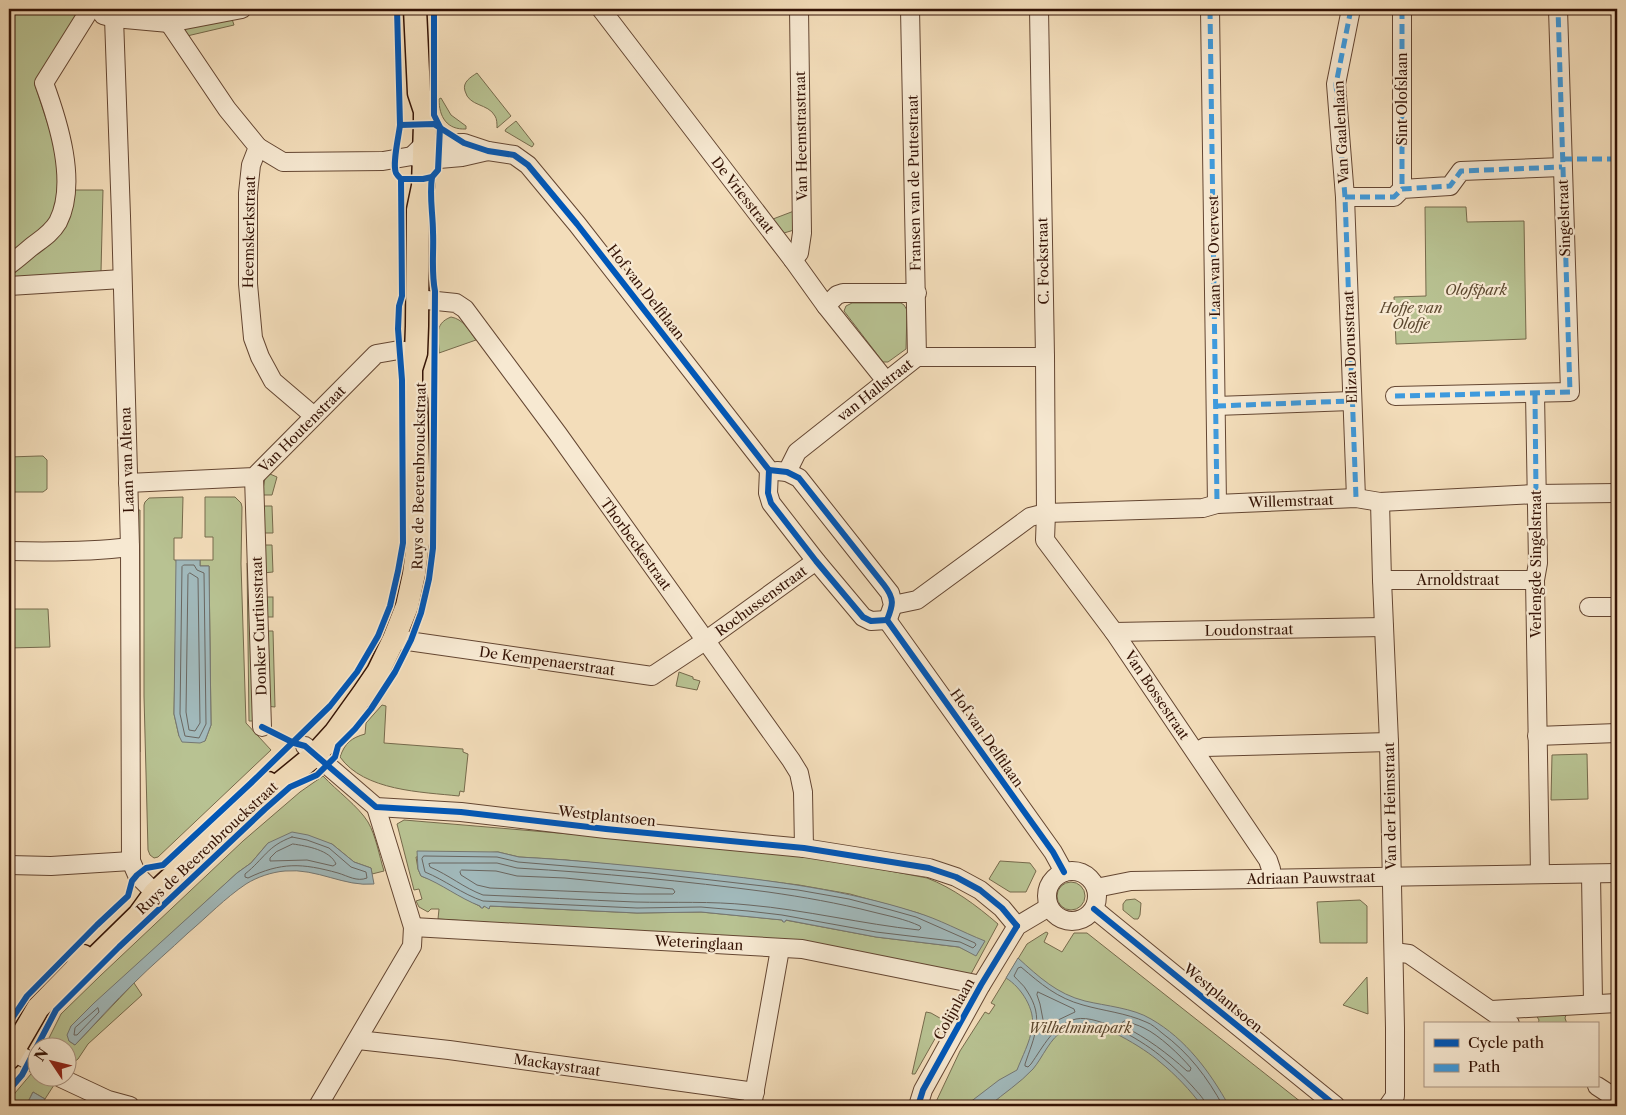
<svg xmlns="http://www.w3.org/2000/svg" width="1626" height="1115" font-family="'Libre Caslon Text',serif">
  <rect width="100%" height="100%" fill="#f3ddba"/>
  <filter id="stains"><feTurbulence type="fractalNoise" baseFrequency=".004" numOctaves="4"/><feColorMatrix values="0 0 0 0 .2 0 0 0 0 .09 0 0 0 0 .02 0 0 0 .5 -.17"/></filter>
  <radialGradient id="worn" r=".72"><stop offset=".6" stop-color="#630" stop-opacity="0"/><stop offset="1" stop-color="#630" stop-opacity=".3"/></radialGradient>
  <g fill="#b8c292" stroke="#766a4c" fill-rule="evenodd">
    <path d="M 9,9 L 84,9 L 35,85 L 52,137 L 59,166 L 59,190 L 103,190 L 101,272 L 9,286 Z"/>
    <path d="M 232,19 L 234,25 L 187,36 L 182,29 Z"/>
    <path d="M 477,73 L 511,116 L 497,128 C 497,124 497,119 495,116 C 488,103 469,107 465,91 C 462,82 471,77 477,73 Z"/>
    <path d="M 441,98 L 451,115 L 466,126 L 466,129 C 447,130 439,117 439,99 Z"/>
    <path d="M 516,121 L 534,144 L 532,147 L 505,131 L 506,129 Z"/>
    <path d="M 1425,207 L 1466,207 L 1467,222 L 1524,221 L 1526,339 L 1396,344 L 1394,297 L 1426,296 Z"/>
    <path d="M 794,211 L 794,230 L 784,233 L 773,219 Z"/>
    <path d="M 852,303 L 901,303 L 904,305 L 907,310 L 906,349 L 888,362 L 883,362 L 844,311 L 846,306 Z"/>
    <path d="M 451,317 C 463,319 469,330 476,340 L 439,353 C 439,337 433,324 451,317 Z"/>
    <path d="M 39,456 L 43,456 L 47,460 L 47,489 L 43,492 L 9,492 L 9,457 Z"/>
    <path d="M 270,474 L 277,477 L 272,495 L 262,495 L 265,478 Z"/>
    <path d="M 183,497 L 182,538 L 174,538 L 174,560 L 176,560 L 177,566 L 174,714 L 179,736 L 205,741 L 211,725 L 209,566 L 200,566 L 200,560 L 213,560 L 213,537 L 205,537 L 205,497 L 235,497 L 241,503 L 242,507 L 241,564 L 246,723 L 271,750 L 158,857 L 154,858 L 150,855 L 148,850 L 144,696 L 144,505 L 145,502 L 149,498 Z"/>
    <path d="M 263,506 L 272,506 L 273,533 L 263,533 Z"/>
    <path d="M 136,510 L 140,510 L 140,752 L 137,752 Z"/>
    <path d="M 262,545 L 272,545 L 273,572 L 263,573 Z"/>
    <path d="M 247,563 L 251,563 L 255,721 L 249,721 Z"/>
    <rect x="264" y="597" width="9" height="20"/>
    <path d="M 9,609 L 48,609 L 50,647 L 9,648 Z"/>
    <path d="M 263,631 L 273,631 L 275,707 L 265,706 Z"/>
    <path d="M 679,672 L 693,677 L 693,679 L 700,681 L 697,690 L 676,686 Z"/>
    <path d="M 382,705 L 386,706 L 384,743 L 463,749 L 463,752 L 468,754 L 464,792 L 460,791 L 459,796 C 422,792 364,791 340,757 C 345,743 351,738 365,734 L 366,723 Z"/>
    <path d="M 1587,754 L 1588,799 L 1551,800 L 1552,755 Z"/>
    <path d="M 323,776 C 337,791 358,806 368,822 C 376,836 379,855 384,871 L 372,874 L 371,868 L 354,862 L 332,844 L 268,843 L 251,863 L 237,873 L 71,1026 L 69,1041 L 75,1045 L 134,983 L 142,995 L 88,1044 L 78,1059 L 69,1066 L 68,1065 L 68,1048 L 44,1048 L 61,1014 L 100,976 L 243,841 L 300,792 Z"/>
    <path d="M 404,820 L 795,853 L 927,878 C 953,888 976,905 998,924 L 971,974 L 731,939 L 438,919 L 439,909 L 431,909 L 428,912 L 419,907 L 416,901 L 422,899 L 419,889 L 414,890 L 397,824 ZM 498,852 L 519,857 L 566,860 L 743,878 L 799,885 L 850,894 L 918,913 L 984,942 L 976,955 L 959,947 L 876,937 L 785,920 L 783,922 L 783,920 L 701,912 L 637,913 L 489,906 L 489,909 L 487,906 L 484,906 L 483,908 L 434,881 L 421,876 L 418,869 L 416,857 Z"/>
    <path d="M 1000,861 L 1030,863 L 1036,871 L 1026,892 L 1010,892 L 989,879 Z"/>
    <circle cx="1071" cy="896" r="14"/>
    <path d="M 1135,899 L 1141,903 L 1140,915 L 1138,919 L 1134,919 L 1123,910 L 1123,904 L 1126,900 Z"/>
    <path d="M 1360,900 L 1367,906 L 1367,943 L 1320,943 L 1317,902 Z"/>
    <path d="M 1046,932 L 1048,933 L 1044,942 L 1062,952 L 1074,933 L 1087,933 L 1306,1106 L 934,1106 L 960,1051 L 985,1012 L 989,1014 L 995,1005 L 991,1003 L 1027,944 Z"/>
    <path d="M 1367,977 L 1368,1014 L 1343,1005 Z"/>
    <path d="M 926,1012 L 931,1013 L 945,1021 L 915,1074 L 912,1074 Z"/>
    <path d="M 1559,1013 L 1566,1015 L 1565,1018 L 1567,1024 L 1538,1024 L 1539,1020 L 1536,1015 Z"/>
    <path d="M 31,1074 L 54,1085 L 45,1099 L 33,1092 L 26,1106 L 9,1106 L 15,1093 Z"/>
  </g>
  <g fill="#a1b9bb" stroke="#757772">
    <path d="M 176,560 L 200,560 L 200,566 L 209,566 L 211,725 L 205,741 L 200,743 L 182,742 L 179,736 L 174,714 Z"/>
    <path d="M 292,832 L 308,835 L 332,844 L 354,862 L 371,868 L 374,884 C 344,887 317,868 285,871 C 272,872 257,877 246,884 C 225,898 207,917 188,933 C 170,950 152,965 135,982 C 114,1002 95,1024 75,1045 L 69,1041 L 67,1035 L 71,1026 L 94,1003 L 237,873 L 251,863 L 268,843 Z"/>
    <path d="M 417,851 L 498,852 L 519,857 C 580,860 642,867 703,873 C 775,881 846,890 915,912 C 939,919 962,932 985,941 L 976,956 L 959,947 L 876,937 L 786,920 L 785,922 L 783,922 L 782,920 L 701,912 L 637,913 L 490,906 L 489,909 L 484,906 L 483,908 L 481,908 L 480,906 C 459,898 442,884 421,876 L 418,869 Z"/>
    <path d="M 1018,958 C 1039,977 1057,994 1085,1001 C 1106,1006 1133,1008 1151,1019 C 1186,1039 1210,1072 1229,1106 L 1202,1106 C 1190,1090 1176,1075 1160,1062 C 1144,1048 1099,1020 1078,1024 C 1073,1025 1067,1028 1064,1030 C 1050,1038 1043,1057 1033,1069 C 1020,1083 1004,1093 989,1106 L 965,1106 L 999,1080 L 1017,1070 C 1022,1057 1030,1042 1032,1028 C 1036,1010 1021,987 1006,978 Z"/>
    <path d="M 33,1092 L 45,1099 L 42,1106 L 26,1106 Z"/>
  </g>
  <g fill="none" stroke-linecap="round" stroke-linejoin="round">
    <g stroke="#6a6660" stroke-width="1">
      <path d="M 184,565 L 194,565 L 197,570 L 204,573 L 206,724 L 199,738 L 185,736 L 180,714 L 182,567 Z"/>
      <path d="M 190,573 L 198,578 L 200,723 L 195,731 L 189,730 L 186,712 L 188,575 Z"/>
      <path d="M 292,837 L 307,840 L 329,848 L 351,867 L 366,872 L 367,878 C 357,882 348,876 338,873 C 302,863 281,862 248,878 L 245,877 L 245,874 C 264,859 267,846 292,837 Z"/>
      <path d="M 293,844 C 307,846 330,850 336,864 L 333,866 L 307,860 L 270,861 L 270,858 L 276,852 Z"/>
      <path d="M 424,856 L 497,857 L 518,862 L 650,873 L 798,890 L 849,899 L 891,910 L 916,917 L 975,943 L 976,945 L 973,948 L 960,942 L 876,932 L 782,915 L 748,911 L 701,907 L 637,908 L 483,901 C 462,894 445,880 425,872 L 422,859 Z"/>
      <path d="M 432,863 L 497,863 L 517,868 C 601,873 685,881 768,892 C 803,897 838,903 873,912 C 889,916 905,919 920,926 L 921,928 L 919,930 C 862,924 806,910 749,905 C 711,901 674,903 635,902 C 585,900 534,897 483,895 C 464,888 449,875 430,867 L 429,864 Z"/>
      <path d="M 462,870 L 496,871 L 517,876 L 565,878 L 673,889 L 675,892 L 673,894 L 637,894 L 490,888 L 477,885 L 461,875 L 460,872 Z"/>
      <path d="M 1038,992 L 1074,1009 L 1075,1012 L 1056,1021 L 1048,1030 L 1045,1030 L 1040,1004 L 1037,995 Z"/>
      <path d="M 98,1008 L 99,1012 L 77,1035 L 74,1035 L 75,1028 Z"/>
      <path d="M 1125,1021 C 1131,1023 1138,1025 1144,1028 C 1159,1035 1180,1055 1191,1068 L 1190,1071 L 1187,1071 C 1167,1053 1147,1038 1123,1026 L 1122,1023 Z"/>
      <path d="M 1206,1106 C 1205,1099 1198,1093 1193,1087 C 1184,1077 1174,1067 1163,1058 C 1146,1043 1099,1014 1076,1019 C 1054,1024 1043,1047 1031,1064 L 1028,1067 L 1025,1066 L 1025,1064 C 1034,1037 1045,1018 1027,991 C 1024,985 1018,981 1014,976 L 1018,968 L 1021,967 C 1041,984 1057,998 1083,1005 C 1104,1011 1126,1013 1146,1022 C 1152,1024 1157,1029 1162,1033 C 1189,1053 1207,1077 1223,1106"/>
    </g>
    <g stroke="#644632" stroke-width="20">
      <g id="minor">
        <path d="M 601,9 L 793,260 L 826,306 L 886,381"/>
        <path d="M 910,9 L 917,357"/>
        <path d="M 1039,9 L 1045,357 L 1046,513 L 1045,540 L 1114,632 L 1268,860 L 1271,869 L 1270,879"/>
        <path d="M 1210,9 L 1217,504"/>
        <path d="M 1351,9 L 1336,84 L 1345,197 L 1356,498"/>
        <path d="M 1402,9 L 1402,189"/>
        <path d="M 103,15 L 114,18 L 169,23 L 242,9"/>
        <path d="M 114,18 L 121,216 L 130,547 L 131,861 L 137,875 L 155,893"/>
        <path d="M 169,23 L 227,109 L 258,147 L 251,165 L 248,193 L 248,284 L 253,338 L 260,357 L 273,381 L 314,416"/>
        <path d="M 258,147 L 283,162 L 383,161 L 412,156 L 424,159 L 439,159 L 462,157 L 488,151"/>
        <path d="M 412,156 L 424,144 L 464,143 L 488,151 L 514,155 L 528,165 L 577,224 L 769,470 L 768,493 L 771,503 L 816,561 L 863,617 L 871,621 L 887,620"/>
        <path d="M 1345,197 L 1394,197 L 1402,189 L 1450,186 L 1461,171 L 1562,167"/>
        <path d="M 793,260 L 799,253 L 802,233 L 799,9"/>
        <path d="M 9,265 C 16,260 23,254 30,248 C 40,240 51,234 58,222 C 78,183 58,121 44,83 L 89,11"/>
        <path d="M 9,286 L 122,279"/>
        <path d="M 417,299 L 456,303 L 465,309 L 558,434 L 791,760 L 799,773 L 803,792 L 804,848"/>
        <path d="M 826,306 L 837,295 L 843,293 L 917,293"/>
        <path d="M 1535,394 L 1538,563 L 1535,580 L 1540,874"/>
        <path d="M 1395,396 L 1570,392 L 1558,9"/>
        <path d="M 1216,406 L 1351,401"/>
        <path d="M 777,471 L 787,472 L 799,478 L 890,593 L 893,605 L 889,616"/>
        <path d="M 787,472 L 797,452 L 917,357 L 1045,357"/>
        <path d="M 254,477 L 262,727"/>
        <path d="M 128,483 L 254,477 L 376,354 L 399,350 L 416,353"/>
        <path d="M 1380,502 L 1382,580 L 1389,742 L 1395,1028 L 1395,1096 L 1388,1106"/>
        <path d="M 9,551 C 49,552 89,552 130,547"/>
        <path d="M 1382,580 L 1535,580"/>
        <path d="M 893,605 L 917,600 L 1030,517 L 1046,513 L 1203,508 L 1217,504 L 1356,498 L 1380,502 L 1536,494 L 1617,493"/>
        <path d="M 1589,607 L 1617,607"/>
        <path d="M 887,620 L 1053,852 L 1064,872"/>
        <path d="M 1114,632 L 1384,627"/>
        <path d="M 394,639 L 652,676 L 705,641 L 816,561"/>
        <path d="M 1537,736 L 1617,733"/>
        <path d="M 305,746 L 376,807 L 461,812 L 606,829 L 804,848 L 929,868 L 956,877 L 980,890 L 1002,908 L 1017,926"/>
        <path d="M 1196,752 L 1205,747 L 1389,742"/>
        <path d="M 9,865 L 51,866 L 131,861"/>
        <circle cx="1072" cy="896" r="25"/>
        <path d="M 1591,874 L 1593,1003"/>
        <path d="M 1096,888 L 1131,881 L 1617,873"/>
        <path d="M 1094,909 L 1336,1106"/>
        <path d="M 413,927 L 802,949 L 981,985"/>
        <path d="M 1394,952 L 1409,954 L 1510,1024"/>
        <path d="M 1491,1010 L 1617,1003"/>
        <path d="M 358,1040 L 449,1050 L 755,1092"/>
        <path d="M 9,1050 L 38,1065"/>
        <path d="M 61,1078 L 108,1100 L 130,1106"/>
        <path d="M 1597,1086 L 1617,1099"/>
        <path d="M 318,1106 L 412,946 L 413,927 L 376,807"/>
        <path d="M 752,1106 L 780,949"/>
        <path d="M 918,1106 L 923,1090 L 981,985 L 1017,926 L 1049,907"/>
      </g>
    </g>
    <g stroke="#341305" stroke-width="25">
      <g id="major">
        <path d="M 259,796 L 276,787 L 315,755 L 335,733 L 363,694 L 378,672 L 394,639 L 407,606 L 414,574 L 418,543 L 418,467 L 416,400 L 411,389 L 411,369 L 416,353 L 417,326 L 418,210 L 423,186 L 425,124 L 425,111 L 419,93 L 415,9"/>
        <path d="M 76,969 L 92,961 L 139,915 L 155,893 L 259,796 L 268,783"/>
        <path d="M 9,1058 L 38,1008 L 76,969 L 83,956"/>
      </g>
    </g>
    <use href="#minor" stroke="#f7e9d2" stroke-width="18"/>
    <use href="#major" stroke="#f3ddba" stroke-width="22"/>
    <g stroke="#3e9add" stroke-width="5" stroke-dasharray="10 5" stroke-linecap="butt">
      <path d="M 1210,9 L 1217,504"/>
      <path d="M 1351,9 L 1336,84 L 1345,197 L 1356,498"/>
      <path d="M 1402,9 L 1402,189"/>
      <path d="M 1562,159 L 1617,159"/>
      <path d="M 1345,197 L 1394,197 L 1402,189 L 1450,186 L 1461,171 L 1562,167"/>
      <path d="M 1535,394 L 1536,494"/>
      <path d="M 1395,396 L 1570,392 L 1558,9"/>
      <path d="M 1216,406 L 1351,401"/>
    </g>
    <g stroke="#f7e9d2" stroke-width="9">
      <g id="cycleway">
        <path d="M 397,9 L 400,125 C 399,135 392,164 396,173 C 397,175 399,177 401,179"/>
        <path d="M 400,125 L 434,124 L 464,143 L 488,151 L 514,155 L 528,165 L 577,224 L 769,470 L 768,493 L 771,503 L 816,561 L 863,617 L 871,621 L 887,620"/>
        <path d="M 401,179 L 423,179 L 432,177 L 438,170 L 440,127 L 434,115 L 434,9"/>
        <path d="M 769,470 L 787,472 L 799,478 L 884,585 C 895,599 893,605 887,620"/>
        <path d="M 887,620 L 1053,852 L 1064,872"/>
        <path d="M 262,727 L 294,743 L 305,746 L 376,807 L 461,812 L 606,829 L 804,848 L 929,868 L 956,877 L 980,890 L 1002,908 L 1017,926"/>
        <path d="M 1094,909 L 1336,1106"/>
        <path d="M 9,1023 L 27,996 L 97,925 L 128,896 L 132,881 L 137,875 L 146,868 L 163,865 L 251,783 L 330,706 L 357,672 L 378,636 L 390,606 L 398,571 L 403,543 L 402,380 L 398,329 L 399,306 L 402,296 L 401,179"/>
        <path d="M 9,1090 L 22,1075 L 56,1010 L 119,947 L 265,809 L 290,787 L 317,775 L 335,757 L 338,746 L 355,729 L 371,709 L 395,672 L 411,640 L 421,613 L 429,579 L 433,548 L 435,291 C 431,271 434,251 433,232 C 433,214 429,195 432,177"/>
        <path d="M 918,1106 L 923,1090 L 981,985 L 1017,926"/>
      </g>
    </g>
    <use href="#cycleway" stroke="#0057b8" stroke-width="6"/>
  </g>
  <g text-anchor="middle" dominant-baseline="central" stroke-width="4.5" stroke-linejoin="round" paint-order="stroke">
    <g font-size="14" fill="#341305" stroke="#f7e9d2">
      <text transform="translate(1402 99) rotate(-90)">Sint Olofslaan</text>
      <text transform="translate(1341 132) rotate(-93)">Van Gaalenlaan</text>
      <text transform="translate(801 136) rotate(-91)">Van Heemstrastraat</text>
      <text transform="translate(914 183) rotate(-91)">Fransen van de Puttestraat</text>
      <text transform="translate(743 195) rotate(52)">De Vriesstraat</text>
      <text transform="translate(1564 218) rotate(-92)">Singelstraat</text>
      <text transform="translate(249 232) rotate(-89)">Heemskerkstraat</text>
      <text transform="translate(1214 256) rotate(-91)">Laan van Overvest</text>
      <text transform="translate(1043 261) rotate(-91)">C. Fockstraat</text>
      <text transform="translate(646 292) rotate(52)">Hof van Delftlaan</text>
      <text transform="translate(1350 347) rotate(-92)">Eliza Dorusstraat</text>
      <text transform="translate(875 390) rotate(-38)">van Hallstraat</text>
      <text transform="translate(302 429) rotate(-45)">Van Houtenstraat</text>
      <text transform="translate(127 460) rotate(-92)">Laan van Altena</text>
      <text transform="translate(419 476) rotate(-89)">Ruys de Beerenbrouckstraat</text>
      <text transform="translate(1291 501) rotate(-2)">Willemstraat</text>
      <text transform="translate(636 544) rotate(54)">Thorbeckestraat</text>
      <text transform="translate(1536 564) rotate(-90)">Verlengde Singelstraat</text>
      <text x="1458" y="580">Arnoldstraat</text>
      <text transform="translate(761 601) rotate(-36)">Rochussenstraat</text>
      <text transform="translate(259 626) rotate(-92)">Donker Curtiusstraat</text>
      <text transform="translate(1249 630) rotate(-1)">Loudonstraat</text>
      <text transform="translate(547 661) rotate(8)">De Kempenaerstraat</text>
      <text transform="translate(1157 695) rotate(56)">Van Bossestraat</text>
      <text transform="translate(987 738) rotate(55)">Hof van Delftlaan</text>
      <text transform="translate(1390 806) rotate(-91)">Van der Heimstraat</text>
      <text transform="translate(607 816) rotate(6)">Westplantsoen</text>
      <text transform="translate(207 848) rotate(-43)">Ruys de Beerenbrouckstraat</text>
      <text transform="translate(1311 878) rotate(-1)">Adriaan Pauwstraat</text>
      <text transform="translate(699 943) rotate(3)">Weteringlaan</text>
      <text transform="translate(1223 998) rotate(40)">Westplantsoen</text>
      <text transform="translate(954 1009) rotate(-61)">Colijnlaan</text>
      <text transform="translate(557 1065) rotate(8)">Mackaystraat</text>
    </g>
    <g font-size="14" font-style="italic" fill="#5c482f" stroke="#f7e9d2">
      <text x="1476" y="290">Olofspark</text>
      <text x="1411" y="308">Hofje van<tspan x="1411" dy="16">Olofje</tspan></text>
      <text x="1080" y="1028">Wilhelminapark</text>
    </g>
  </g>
  <rect width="1626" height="1115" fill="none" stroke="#f3ddba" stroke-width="30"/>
  <rect x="10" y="10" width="1606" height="1095" fill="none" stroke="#341305" stroke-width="2.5"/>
  <rect x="15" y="15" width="1596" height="1085" fill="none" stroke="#341305"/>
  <rect x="1424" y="1022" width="175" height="65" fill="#f7e9d2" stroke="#a99380"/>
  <rect x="1434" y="1039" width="25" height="8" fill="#0057b8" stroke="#a99380"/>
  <text x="1468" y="1048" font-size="15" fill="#341305">Cycle path</text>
  <rect x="1434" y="1064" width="25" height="8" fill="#3e9add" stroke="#a99380"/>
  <text x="1468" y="1072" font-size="15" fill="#341305">Path</text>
  <g transform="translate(52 1062) rotate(305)"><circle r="24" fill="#f7e9d2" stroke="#a99380"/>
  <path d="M0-4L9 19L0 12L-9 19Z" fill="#8f2418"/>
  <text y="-8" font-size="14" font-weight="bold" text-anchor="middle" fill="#341305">N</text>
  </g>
  <rect width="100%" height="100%" filter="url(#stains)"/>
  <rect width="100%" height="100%" fill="url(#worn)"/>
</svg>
